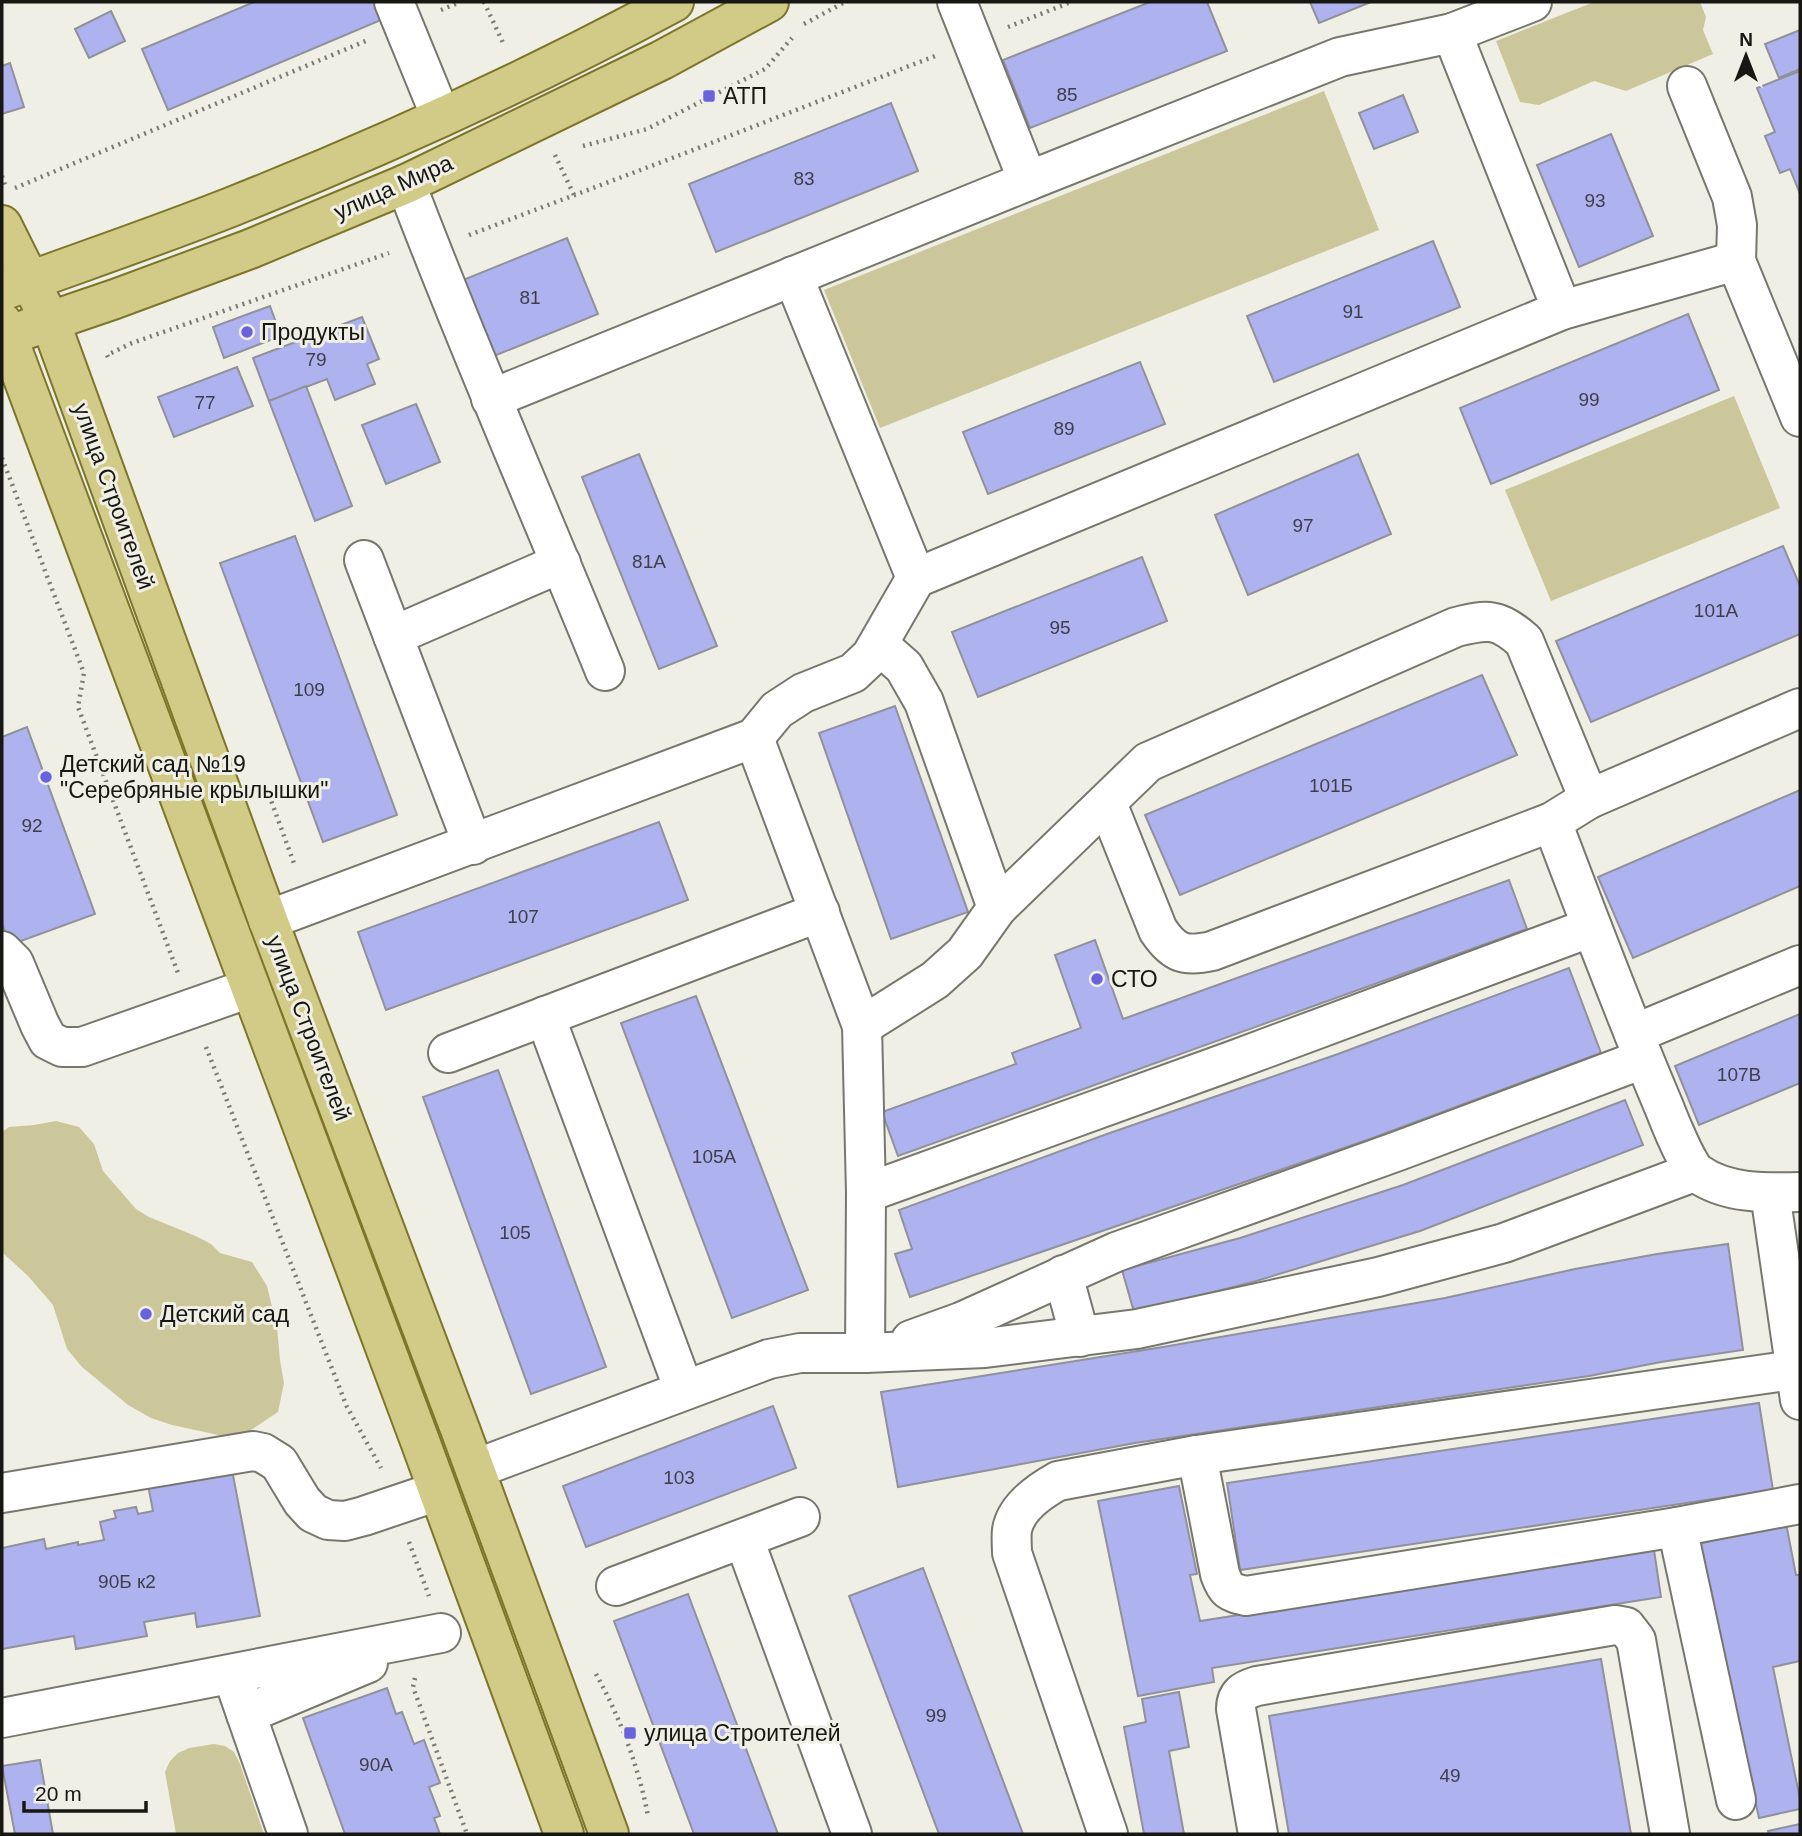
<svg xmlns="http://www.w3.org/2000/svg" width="1802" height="1836" font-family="Arial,sans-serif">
  <rect width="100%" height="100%" fill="#f0efe5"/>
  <g fill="#cbc79b">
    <path d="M 1594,2 L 1700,2 L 1706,17 L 1703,30 L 1713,54 L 1626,91 L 1594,81 L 1539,105 L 1520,102 L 1496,41 Z"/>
    <path d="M 1324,91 L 1379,230 L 880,428 L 824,290 Z"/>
    <path d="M 1734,396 L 1780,508 L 1551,601 L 1505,490 Z"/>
    <path d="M 56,1121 L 79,1127 L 94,1144 L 103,1171 L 136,1209 L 149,1217 L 198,1237 L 211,1244 L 220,1253 L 252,1262 L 267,1286 L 277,1327 L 280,1360 L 284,1383 L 278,1412 L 248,1432 L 223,1436 L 172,1425 L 151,1418 L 128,1405 L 82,1367 L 67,1349 L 53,1305 L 28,1276 L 4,1254 L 2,1250 L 2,1132 L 9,1127 L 34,1125 Z"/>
    <path d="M 214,1744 L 225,1746 L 234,1752 L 240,1764 L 264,1834 L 176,1834 L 165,1772 L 170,1761 L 178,1753 L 189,1748 Z"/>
  </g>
  <g fill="#aeb2ee" stroke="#90919a" stroke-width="2">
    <path d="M 254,2 L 374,2 L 381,20 L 168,110 L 142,49 Z"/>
    <path d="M 1150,2 L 1207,2 L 1227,51 L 1030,128 L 1003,60 Z"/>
    <path d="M 1310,2 L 1371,2 L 1319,23 Z"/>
    <path d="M 111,11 L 125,41 L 89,58 L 75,29 Z"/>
    <path d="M 1800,30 L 1800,69 L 1779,78 L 1765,44 Z"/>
    <path d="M 10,63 L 24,107 L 2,114 L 2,66 Z"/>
    <path d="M 1800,71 L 1800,194 L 1790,169 L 1780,173 L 1765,136 L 1775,132 L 1757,88 Z"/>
    <path d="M 1403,95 L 1418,132 L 1374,149 L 1359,113 Z"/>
    <path d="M 891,103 L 918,171 L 716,252 L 689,184 Z"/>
    <path d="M 1611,134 L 1653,236 L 1579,267 L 1537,165 Z"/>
    <path d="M 567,238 L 598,314 L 494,356 L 463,280 Z"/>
    <path d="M 1433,241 L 1460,307 L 1274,382 L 1247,316 Z"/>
    <path d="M 270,306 L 281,336 L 224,358 L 213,327 Z"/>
    <path d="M 1688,314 L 1719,390 L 1491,484 L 1460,408 Z"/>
    <path d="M 362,317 L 379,359 L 367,364 L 375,384 L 335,400 L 327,379 L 269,401 L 253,358 Z"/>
    <path d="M 1140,362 L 1165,424 L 988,494 L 963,432 Z"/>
    <path d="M 237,367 L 253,406 L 174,437 L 158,397 Z"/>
    <path d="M 306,386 L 352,506 L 315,521 L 269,401 Z"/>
    <path d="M 416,404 L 440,462 L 386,484 L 362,425 Z"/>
    <path d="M 639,454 L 717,646 L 659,669 L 582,477 Z"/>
    <path d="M 1358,454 L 1391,534 L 1248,595 L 1215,515 Z"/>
    <path d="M 295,536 L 397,815 L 323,842 L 220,563 Z"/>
    <path d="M 1783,546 L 1800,586 L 1800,634 L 1591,722 L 1556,641 Z"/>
    <path d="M 1142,557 L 1167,621 L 978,697 L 952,632 Z"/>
    <path d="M 1482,675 L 1517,755 L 1180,895 L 1145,815 Z"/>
    <path d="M 895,706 L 968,912 L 891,939 L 819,733 Z"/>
    <path d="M 27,727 L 95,914 L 10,945 L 2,923 L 2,737 Z"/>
    <path d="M 1800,790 L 1800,886 L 1633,958 L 1598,877 Z"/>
    <path d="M 659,822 L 688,900 L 386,1010 L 358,932 Z"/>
    <path d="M 1509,880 L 1527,929 L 898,1156 L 882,1112 L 1016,1064 L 1012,1053 L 1081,1028 L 1055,955 L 1095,940 L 1123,1019 Z"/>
    <path d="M 1569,968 L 1601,1053 L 1370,1139 L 910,1297 L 895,1254 L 912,1249 L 899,1210 L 1107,1134 L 1338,1054 Z"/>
    <path d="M 696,996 L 808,1290 L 732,1318 L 621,1023 Z"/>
    <path d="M 1800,1014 L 1800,1083 L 1699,1125 L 1675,1066 Z"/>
    <path d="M 498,1070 L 606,1367 L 531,1394 L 423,1097 Z"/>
    <path d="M 1625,1100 L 1643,1145 L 1420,1231 L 1253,1282 L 1134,1312 L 1122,1270 L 1240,1238 L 1403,1185 Z"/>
    <path d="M 1728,1244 L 1743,1350 L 1661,1362 L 1589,1376 L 1135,1443 L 898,1487 L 881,1392 L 1163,1347 L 1445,1298 L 1575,1269 L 1657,1254 Z"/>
    <path d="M 1759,1403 L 1773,1490 L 1240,1570 L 1227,1483 Z"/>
    <path d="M 773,1406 L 796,1468 L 586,1547 L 563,1486 Z"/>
    <path d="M 232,1470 L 260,1616 L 197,1627 L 195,1613 L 144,1622 L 147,1636 L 76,1649 L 74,1636 L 2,1649 L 2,1548 L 44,1539 L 46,1549 L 78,1542 L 78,1545 L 104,1540 L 100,1522 L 116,1518 L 114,1511 L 136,1507 L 138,1514 L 153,1511 L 148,1485 Z"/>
    <path d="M 1179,1486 L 1197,1574 L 1190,1575 L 1200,1621 L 1654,1550 L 1661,1597 L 1212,1668 L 1214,1682 L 1138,1696 L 1098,1501 Z"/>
    <path d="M 1786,1523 L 1796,1575 L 1800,1575 L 1800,1661 L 1773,1667 L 1800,1799 L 1800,1809 L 1759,1818 L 1697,1544 Z"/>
    <path d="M 923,1568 L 1023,1834 L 939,1834 L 849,1596 Z"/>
    <path d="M 688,1594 L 778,1834 L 694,1834 L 614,1621 Z"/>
    <path d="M 1601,1659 L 1631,1834 L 1289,1834 L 1269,1716 Z"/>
    <path d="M 387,1688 L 396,1714 L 402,1712 L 414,1744 L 424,1740 L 440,1783 L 429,1787 L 440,1816 L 434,1818 L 440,1834 L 345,1834 L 303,1718 Z"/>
    <path d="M 1179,1692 L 1189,1747 L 1169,1751 L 1184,1834 L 1144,1834 L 1124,1727 L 1146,1722 L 1142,1699 Z"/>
    <path d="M 40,1760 L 53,1834 L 15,1834 L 2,1766 Z"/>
    <path d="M 1800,1824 L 1800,1834 L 1769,1834 L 1768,1831 Z"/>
  </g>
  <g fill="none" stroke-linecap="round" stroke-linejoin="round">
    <g stroke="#78776e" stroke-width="42">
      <g id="minor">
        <path d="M 394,2 L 441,117"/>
        <path d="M 957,2 L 1028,181"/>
        <path d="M 1452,33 L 1562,310"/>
        <path d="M 1687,86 L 1732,197 L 1737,225 L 1736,261"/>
        <path d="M 406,184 C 468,348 539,509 605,671"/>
        <path d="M 793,276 L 916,578"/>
        <path d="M 491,399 L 1028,181 L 1340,57 L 1452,33 L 1532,2"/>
        <path d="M 364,560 L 473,845"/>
        <path d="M 393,636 L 561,563"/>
        <path d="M 879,645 L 904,667 L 924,702 L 997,908"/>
        <path d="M 754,738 L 862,1026 L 866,1193 L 865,1353"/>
        <path d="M 1107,803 L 1158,930 C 1174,954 1185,957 1212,951 L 1552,822 L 1589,799 L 1800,708"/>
        <path d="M 1552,822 C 1588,917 1624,1013 1664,1107 C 1669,1120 1688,1167 1697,1173 C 1726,1194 1766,1193 1800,1192"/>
        <path d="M 268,920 L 754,738 L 777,710 L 803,693 L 853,673 L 871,656 L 916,578 L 1562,310 L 1736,261 L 1800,417"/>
        <path d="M 2,951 L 14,963 L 40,1025 L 48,1040 L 62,1047 L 82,1047 L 250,988"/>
        <path d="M 545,1016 L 684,1390"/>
        <path d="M 862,1026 L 935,980 L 965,953 L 997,908 L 1148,762 L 1456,627 C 1488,619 1498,618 1524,641 L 1589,799"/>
        <path d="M 1634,1034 L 1800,965"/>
        <path d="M 448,1053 L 820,912"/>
        <path d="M 866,1193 L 1234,1060 L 1592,927"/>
        <path d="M 1770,1193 L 1800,1400"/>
        <path d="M 1063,1275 L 1080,1337"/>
        <path d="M 911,1340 L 961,1322 L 1116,1252 L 1398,1151 L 1643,1059"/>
        <path d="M 1197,1455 L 1220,1574 C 1226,1591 1229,1592 1246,1596 L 1677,1527"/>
        <path d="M 475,1469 L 769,1359 L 800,1353 L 865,1353 L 985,1348 L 1137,1329 L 1378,1277 L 1504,1243 L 1694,1172"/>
        <path d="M 2,1493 L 253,1451 L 263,1453 L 279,1463 L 302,1501 L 313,1513 L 328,1520 L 345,1521 L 364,1516 L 438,1491"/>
        <path d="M 744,1539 L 852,1834"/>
        <path d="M 616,1586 L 800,1517"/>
        <path d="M 238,1691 L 288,1834"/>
        <path d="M 246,1714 L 368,1663"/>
        <path d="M 2,1718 L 441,1633"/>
        <path d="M 1736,1800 L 1677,1527 L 1800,1504"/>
        <path d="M 1108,1834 L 1012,1553 C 1012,1546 1011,1537 1012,1530 C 1016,1507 1040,1491 1058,1481 L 1197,1455 L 1800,1369"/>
        <path d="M 1258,1834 L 1236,1709 C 1236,1694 1244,1690 1257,1686 L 1615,1625 L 1626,1627 L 1636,1640 L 1670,1834"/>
      </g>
    </g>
    <g stroke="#7d762a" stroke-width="42">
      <g id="major">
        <path d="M 2,225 L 50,321 L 268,920 L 460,1429 L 609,1834"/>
        <path d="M 2,291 C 78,263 155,237 231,207 C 382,147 531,79 674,2"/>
        <path d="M 2,322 L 420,1441 L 564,1834"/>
        <path d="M 27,329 L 115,299 L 250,249 L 406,184 L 662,60 L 769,2"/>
      </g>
    </g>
    <g stroke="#7a7a73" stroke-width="4.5" stroke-dasharray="2 5" stroke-linecap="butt">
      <path d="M 484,2 L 504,45"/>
      <path d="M 441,10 L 460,2"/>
      <path d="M 804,24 L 845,2"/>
      <path d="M 1008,27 L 1071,2"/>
      <path d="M 583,146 L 647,129 L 765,69 L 792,38"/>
      <path d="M 555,155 L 574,195"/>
      <path d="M 2,176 L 5,185"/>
      <path d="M 15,188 L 368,40"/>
      <path d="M 469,235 L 688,152 L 935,56"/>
      <path d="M 108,357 L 107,355 L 132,343 L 389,253"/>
      <path d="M 2,458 L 84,673 L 78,707 L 178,973"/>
      <path d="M 269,795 L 295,866"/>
      <path d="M 206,1047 L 347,1407 L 381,1468"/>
      <path d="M 409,1542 L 429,1596"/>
      <path d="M 596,1674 C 620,1717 639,1768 648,1816"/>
      <path d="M 415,1678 L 413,1687 L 467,1834"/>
    </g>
    <use href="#minor" stroke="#fff" stroke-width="38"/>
    <use href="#major" stroke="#d2cb87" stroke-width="38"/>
  </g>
  <g fill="#6862db" stroke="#f0efe5" stroke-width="2.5">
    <rect x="702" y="89" width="14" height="14" rx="3.5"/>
    <circle cx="247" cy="332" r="7"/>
    <circle cx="46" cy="777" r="7"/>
    <circle cx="1097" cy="979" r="7"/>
    <circle cx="146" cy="1314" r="7"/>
    <rect x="623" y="1726" width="14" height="14" rx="3.5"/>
  </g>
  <g text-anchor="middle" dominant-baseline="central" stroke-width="6" stroke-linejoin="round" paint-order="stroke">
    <g font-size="19" fill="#3d3e4a">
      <text x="1067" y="94">85</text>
      <text x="804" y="178">83</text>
      <text x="1595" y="200">93</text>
      <text x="530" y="297">81</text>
      <text x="1353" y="311">91</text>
      <text x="316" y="359">79</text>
      <text x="1589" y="399">99</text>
      <text x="205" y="402">77</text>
      <text x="1064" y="428">89</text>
      <text x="1303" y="525">97</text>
      <text x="649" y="561">81А</text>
      <text x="1716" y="610">101А</text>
      <text x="1060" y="627">95</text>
      <text x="309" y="689">109</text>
      <text x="1331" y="785">101Б</text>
      <text x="32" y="825">92</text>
      <text x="523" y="916">107</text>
      <text x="1739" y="1074">107В</text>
      <text x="714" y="1156">105А</text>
      <text x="515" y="1232">105</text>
      <text x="679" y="1477">103</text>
      <text x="127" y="1581">90Б к2</text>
      <text x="936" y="1715">99</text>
      <text x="376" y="1764">90А</text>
      <text x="1450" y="1775">49</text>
    </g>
    <g font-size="23" fill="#171713" stroke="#f0efe5" text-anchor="start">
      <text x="723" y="96">АТП</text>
      <text x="261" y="332">Продукты</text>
      <text x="60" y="764">Детский сад №19<tspan x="60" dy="26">"Серебряные крылышки"</tspan></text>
      <text x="1111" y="979">СТО</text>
      <text x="160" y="1314">Детский сад</text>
      <text x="644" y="1733">улица Строителей</text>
    </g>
    <g font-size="23" fill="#171713" stroke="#f0efe5">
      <text transform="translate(393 187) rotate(-24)">улица Мира</text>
      <text transform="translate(114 496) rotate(70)">улица Строителей</text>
      <text transform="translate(309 1028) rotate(69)">улица Строителей</text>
    </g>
  </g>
  <rect width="1802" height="1836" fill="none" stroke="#171713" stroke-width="7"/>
  <g transform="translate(1746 56)" stroke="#f0efe5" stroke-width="5" paint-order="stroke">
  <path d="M0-5L12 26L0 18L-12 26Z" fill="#171713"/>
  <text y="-10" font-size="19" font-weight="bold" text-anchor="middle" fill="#171713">N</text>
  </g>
  <path d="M24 1801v10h122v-10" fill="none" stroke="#171713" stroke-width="3.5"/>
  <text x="35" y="1801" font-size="21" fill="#171713" stroke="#f0efe5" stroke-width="5" paint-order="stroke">20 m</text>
</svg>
